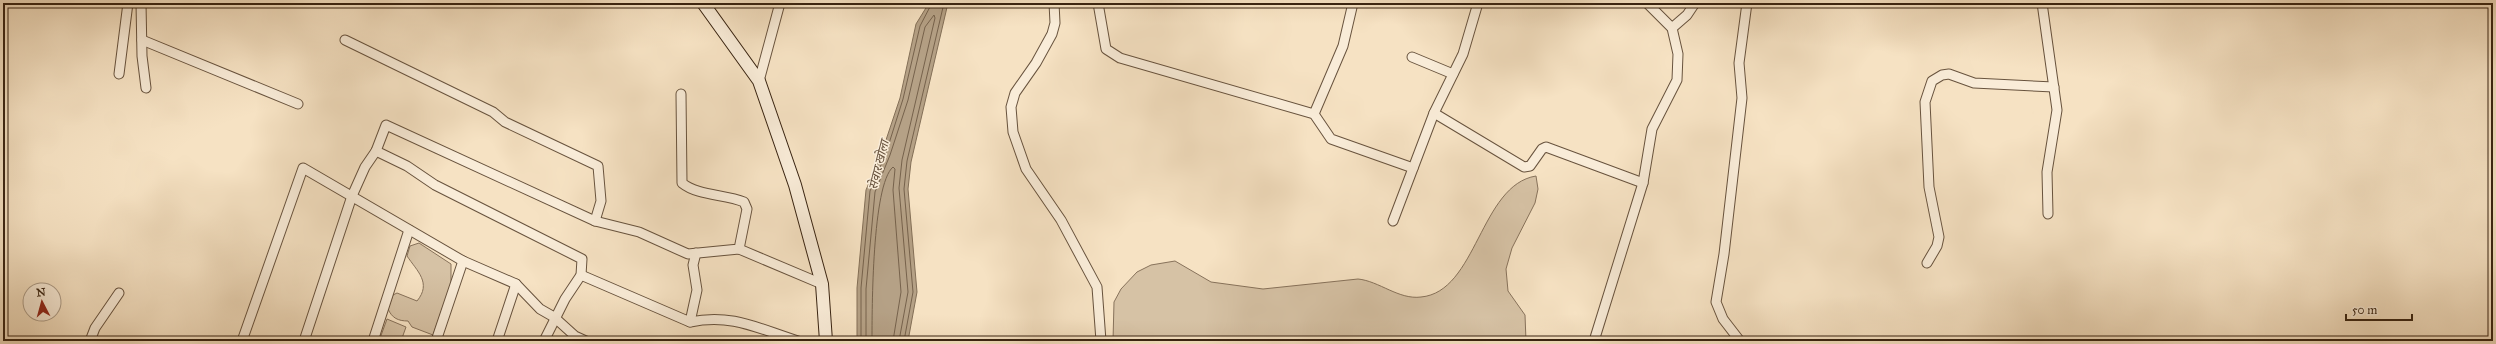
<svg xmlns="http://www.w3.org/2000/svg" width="2496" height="344" font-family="'IM FELL Great Primer','Noto Serif Devanagari',serif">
  <rect width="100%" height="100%" fill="#f6e2c3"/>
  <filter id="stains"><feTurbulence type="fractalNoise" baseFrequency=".005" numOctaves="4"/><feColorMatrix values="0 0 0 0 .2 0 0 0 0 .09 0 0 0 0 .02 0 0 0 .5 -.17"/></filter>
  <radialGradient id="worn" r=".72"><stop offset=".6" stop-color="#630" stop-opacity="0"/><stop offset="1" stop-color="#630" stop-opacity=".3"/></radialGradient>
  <g fill="#d6c2a5" stroke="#87725b">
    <path d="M 1536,176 L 1538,189 L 1535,203 L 1512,248 L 1506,269 L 1508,291 L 1525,315 L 1526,341 L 1113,341 L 1114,302 L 1121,289 L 1137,272 L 1151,265 L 1175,261 L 1211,282 L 1263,289 L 1358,279 C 1379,281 1399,300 1421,297 C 1477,292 1480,185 1536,176 Z"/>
    <path d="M 419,243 L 451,264 L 451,284 L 433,335 L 412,327 L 408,321 C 398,321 392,318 388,309 L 393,295 L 397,293 L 417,301 C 432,283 417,271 407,256 L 410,246 Z"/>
    <path d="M 387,319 L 406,327 L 401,341 L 379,341 Z"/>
  </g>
  <path fill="#b5a186" stroke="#836f57" d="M 929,3 L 948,3 L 911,162 L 908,189 L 917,292 L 908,341 L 857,341 L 857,288 L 866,190 L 882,152 L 900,98 L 916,24 Z"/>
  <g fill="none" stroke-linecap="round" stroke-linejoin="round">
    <g stroke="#76624c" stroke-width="1">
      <path d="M 861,341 L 861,288 L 870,191 L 886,153 L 903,99 L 920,26 L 932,3"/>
      <path d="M 866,341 L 866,289 L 875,192 L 890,155 L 908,100 L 925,27 L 934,15 L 935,18 L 902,160 L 899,188 L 908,292 L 899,341"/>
      <path d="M 872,341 C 872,310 872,185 893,167 L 895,169 L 893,190 L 901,292 L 893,341"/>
      <path d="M 904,341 L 913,292 L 904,189 L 907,161 L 944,3"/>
    </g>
    <g stroke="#68533e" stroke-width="11">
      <g id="street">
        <path d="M 141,3 L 142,56 L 146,88"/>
        <path d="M 1054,3 L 1055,23 L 1052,34 L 1036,63 L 1015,93 L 1011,107 L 1013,132 L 1026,169 L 1061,220 L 1097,287 L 1101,341"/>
        <path d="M 1098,3 L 1106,49 L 1120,58 L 1314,114 L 1331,139 L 1413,168"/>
        <path d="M 2042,3 L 2057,110 L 2047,172 L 2048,214"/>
        <path d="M 1672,28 L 1687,15 L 1695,3"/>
        <path d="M 142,40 L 298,104"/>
        <path d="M 345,40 L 493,112 L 505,122 L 598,166 L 601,201 L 595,221"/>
        <path d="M 1412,57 L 1453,74"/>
        <path d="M 119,74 L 128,3"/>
        <path d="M 759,81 L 780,3"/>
        <path d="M 1434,113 L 1524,167 L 1530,166 L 1542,149 L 1546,147 L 1643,183"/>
        <path d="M 1314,114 L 1343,46 L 1353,3"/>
        <path d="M 376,151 L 407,166 L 435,185 L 582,259 L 581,275 L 565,299 L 544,341"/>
        <path d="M 1393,221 L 1434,113 L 1463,54 L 1478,3"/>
        <path d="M 739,249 L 822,284"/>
        <path d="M 1927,263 L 1937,246 L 1939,237 L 1929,187 L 1925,102 L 1932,81 L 1942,75 L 1949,74 L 1974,83 L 2054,87"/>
        <path d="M 581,275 L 690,322 L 697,290 L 693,265 L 696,253"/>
        <path d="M 690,322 C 732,313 759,329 798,341"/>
        <path d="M 90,341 L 95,328 L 119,293"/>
        <path d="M 242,341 L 303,168 L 463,261 L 516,284 L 540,309 L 554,317 L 575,336 L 586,341"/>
        <path d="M 304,341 L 352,196 L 365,167 L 376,151 L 386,125 L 595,221 L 639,232 L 688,254 L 739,249 L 747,209 L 744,202 C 725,194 698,196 682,183 L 681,94"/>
        <path d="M 373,341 L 409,230"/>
        <path d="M 436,341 L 463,261"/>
        <path d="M 497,341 L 516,284"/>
        <path d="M 1594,341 L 1643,183 L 1652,129 L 1677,80 L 1678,54 L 1672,28 L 1647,3"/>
        <path d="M 1740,341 L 1723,319 L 1716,302 L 1724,254 L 1742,98 L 1739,63 L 1747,3"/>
      </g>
    </g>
    <g stroke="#382311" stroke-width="14">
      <path id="secondary" d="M 703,3 L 759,81 L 795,185 L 822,284 L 826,341"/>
    </g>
    <use href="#street" stroke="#f9ecd8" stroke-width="9"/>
    <use href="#secondary" stroke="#f9ecd8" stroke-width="12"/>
  </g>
  <g text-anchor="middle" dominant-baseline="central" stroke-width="3" stroke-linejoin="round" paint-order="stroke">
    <g font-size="13" font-style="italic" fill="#644f3a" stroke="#f9ecd8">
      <text transform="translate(879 165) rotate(-76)">सेवार खोला</text>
    </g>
  </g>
  <rect width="2496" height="344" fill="none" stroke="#f6e2c3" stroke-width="16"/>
  <rect x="4" y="4" width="2488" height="336" fill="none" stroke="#382311" stroke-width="2"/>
  <rect x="8" y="8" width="2480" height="328" fill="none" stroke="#382311"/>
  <g transform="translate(42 302) rotate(354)"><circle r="19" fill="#f9ecd8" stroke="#ac9c88"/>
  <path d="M0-3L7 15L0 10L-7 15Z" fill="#8f2418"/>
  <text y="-6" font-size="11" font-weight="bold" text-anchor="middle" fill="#382311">N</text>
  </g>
  <path d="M2346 314v6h66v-6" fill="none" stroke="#382311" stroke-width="2"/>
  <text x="2352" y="314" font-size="12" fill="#382311" stroke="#f9ecd8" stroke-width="3" paint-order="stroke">50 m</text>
  <rect width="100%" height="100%" filter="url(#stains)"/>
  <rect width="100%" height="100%" fill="url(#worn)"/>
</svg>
